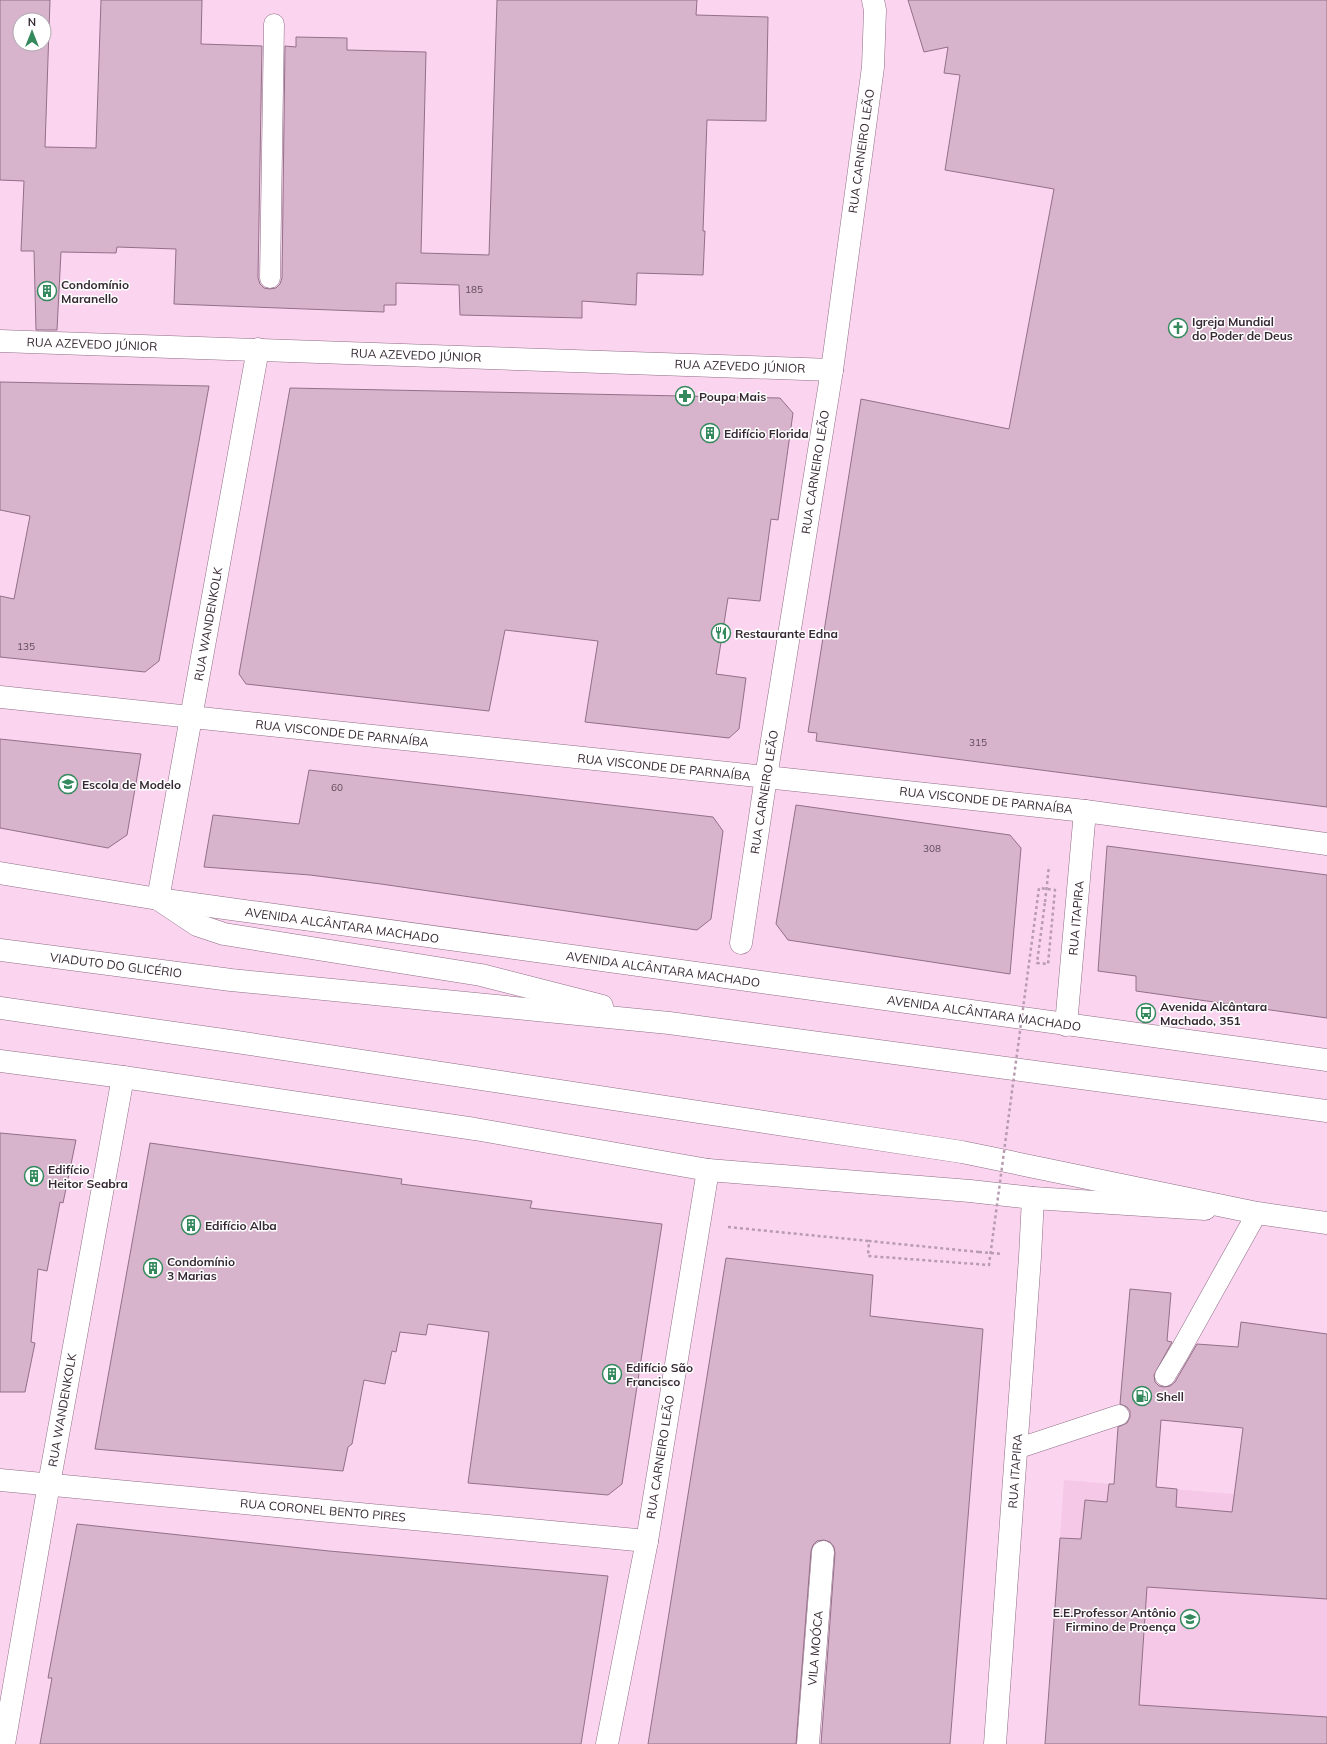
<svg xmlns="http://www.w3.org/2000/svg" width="1327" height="1744" font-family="Mulish,sans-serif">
  <rect width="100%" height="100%" fill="#fbd5f0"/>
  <path fill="#f5c8e7" d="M 1237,1477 L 1327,1488 L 1327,1744 L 1045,1744 L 1064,1480 L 1234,1494 Z"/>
  <g fill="#d8b3cc" stroke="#927088" fill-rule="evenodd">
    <path d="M 0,0 L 50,0 L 45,147 L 96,148 L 101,0 L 202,0 L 201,44 L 262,46 L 258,278 L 260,284 L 264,288 L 269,289 L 276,288 L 280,284 L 282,278 L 285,46 L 296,47 L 296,37 L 347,38 L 347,50 L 426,52 L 421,253 L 489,255 L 497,0 L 697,0 L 696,15 L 768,17 L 766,121 L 707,120 L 703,231 L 705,231 L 703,275 L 637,273 L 636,305 L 582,301 L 582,318 L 460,315 L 459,285 L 396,283 L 396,305 L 384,305 L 384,312 L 174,304 L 176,249 L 117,247 L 116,253 L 61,252 L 57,330 L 36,330 L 34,251 L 21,251 L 24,181 L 0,180 ZM 20,20 L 44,20 L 44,44 L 20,44 Z"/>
    <path d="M 908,0 L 1327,0 L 1327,807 L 816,741 L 817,733 L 808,732 L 861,399 L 1009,429 L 1054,189 L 945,170 L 960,75 L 944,73 L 948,47 L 924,52 Z"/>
    <path d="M 0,382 L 209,386 L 159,661 L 145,672 L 0,657 L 0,596 L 14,599 L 30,516 L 0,510 Z"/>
    <path d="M 290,388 L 780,398 L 793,413 L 778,520 L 771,519 L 760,601 L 728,598 L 716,674 L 746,678 L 739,729 L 729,738 L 585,722 L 598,641 L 505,630 L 489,711 L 246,684 L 239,674 Z"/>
    <path d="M 0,739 L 141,754 L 127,835 L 108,848 L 0,828 Z"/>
    <path d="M 309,770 L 713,817 L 723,831 L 711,919 L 697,930 L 381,884 L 310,875 L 204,867 L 213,815 L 299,824 Z"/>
    <path d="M 796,805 L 1010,835 L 1021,848 L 1010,974 L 788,940 L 776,924 Z"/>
    <path d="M 1107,846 L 1327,875 L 1327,1018 L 1136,991 L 1136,976 L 1098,971 Z"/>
    <path d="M 0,1133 L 76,1140 L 63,1203 L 60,1202 L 47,1271 L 38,1269 L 31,1342 L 35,1343 L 25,1392 L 0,1392 Z"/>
    <path d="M 150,1143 L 402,1179 L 401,1184 L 532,1201 L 530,1208 L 662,1224 L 622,1484 L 608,1495 L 468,1483 L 489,1332 L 428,1324 L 426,1335 L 400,1332 L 396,1352 L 392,1351 L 385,1384 L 364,1380 L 352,1444 L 348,1447 L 343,1471 L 95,1449 Z"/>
    <path d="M 726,1258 L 873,1275 L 870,1316 L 983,1329 L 950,1744 L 821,1744 L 835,1553 L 834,1547 L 830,1542 L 824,1540 L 817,1541 L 813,1545 L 811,1551 L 796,1744 L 648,1744 Z"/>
    <path d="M 1130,1289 L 1171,1293 L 1167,1341 L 1172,1342 L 1154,1375 L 1155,1382 L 1159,1386 L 1164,1387 L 1170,1386 L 1175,1382 L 1197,1344 L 1238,1347 L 1241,1322 L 1327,1334 L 1327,1599 L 1147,1587 L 1139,1705 L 1327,1717 L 1327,1744 L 1045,1744 L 1060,1538 L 1081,1539 L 1085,1500 L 1107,1502 L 1109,1484 L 1114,1484 L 1118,1427 L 1127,1423 L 1130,1417 L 1130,1411 L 1127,1407 L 1120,1404 ZM 1161,1420 L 1243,1428 L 1232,1512 L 1176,1507 L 1177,1489 L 1156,1487 Z"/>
    <path d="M 77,1524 L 329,1551 L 608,1576 L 581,1744 L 40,1744 L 52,1678 L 48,1678 Z"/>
  </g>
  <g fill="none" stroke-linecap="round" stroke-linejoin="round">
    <g stroke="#8f6d85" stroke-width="21">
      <g id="lane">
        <path d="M 270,278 L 274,24"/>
        <path d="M 1165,1376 L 1180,1351 L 1257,1213"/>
        <path d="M 1016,1449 L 1119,1415"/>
      </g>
    </g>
    <g stroke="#8f6d85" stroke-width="23">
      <g id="street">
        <path d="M 0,697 L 766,777 L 741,943"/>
        <path d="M 158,899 L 258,349"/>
        <path d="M 1066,1025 L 1085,811"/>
        <path d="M 0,1480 L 647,1541"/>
        <path d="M 4,1744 L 49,1484 L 123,1077"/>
        <path d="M 607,1744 L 647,1541 L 708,1170"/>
        <path d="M 808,1744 L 823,1552"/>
        <path d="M 995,1744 L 1030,1257 L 1033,1198"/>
      </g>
    </g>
    <g stroke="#8f6d85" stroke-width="23">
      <g id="secondary">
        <path d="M 873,0 L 875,10 L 873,67 L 832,370 L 766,777 L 1085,811 L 1327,844"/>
        <path d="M 0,341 L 832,370"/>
      </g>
    </g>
    <g stroke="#8f6d85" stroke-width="23">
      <g id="primary">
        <path d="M 0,873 L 158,899 L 1327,1060"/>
        <path d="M 0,1061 L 123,1077 L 475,1129 L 708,1170 L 970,1191 L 1033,1198 L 1205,1209"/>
      </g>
    </g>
    <g stroke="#8f6d85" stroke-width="23">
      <g id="highway">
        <path d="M 158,899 L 197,925 L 224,934 L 481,975 L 602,1006"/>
        <path d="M 0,950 L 231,980 L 669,1023 L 1327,1111"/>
        <path d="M 0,1008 L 230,1041 L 962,1152 L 1257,1213 L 1327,1223"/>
      </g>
    </g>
    <g stroke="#b89bb0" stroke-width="2.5" stroke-dasharray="3 3" stroke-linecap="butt">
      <path d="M 1045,902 L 1049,866"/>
      <path d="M 728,1227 L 869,1241"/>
      <path d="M 979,1252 L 1002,1254"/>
    </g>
    <use href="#lane" stroke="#fff" stroke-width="20"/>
    <use href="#street" stroke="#fff" stroke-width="22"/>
    <use href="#secondary" stroke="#fff" stroke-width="22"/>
    <use href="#primary" stroke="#fff" stroke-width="22"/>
    <use href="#highway" stroke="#fff" stroke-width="22"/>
    <path stroke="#b89bb0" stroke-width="2.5" stroke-dasharray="3 3" stroke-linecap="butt" d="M 979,1252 L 869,1241 L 868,1256 L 989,1265 L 1039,888 L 1055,890 L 1048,964 L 1037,963 L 1045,902"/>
  </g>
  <defs>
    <g id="building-ring" transform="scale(1)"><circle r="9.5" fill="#fff" stroke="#34895d" stroke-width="1.5"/><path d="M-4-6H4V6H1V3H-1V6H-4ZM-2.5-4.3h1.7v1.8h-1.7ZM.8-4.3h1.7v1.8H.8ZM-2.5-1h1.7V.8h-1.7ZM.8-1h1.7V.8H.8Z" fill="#34895d"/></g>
    <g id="church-ring" transform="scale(1)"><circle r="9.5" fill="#fff" stroke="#34895d" stroke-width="1.5"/><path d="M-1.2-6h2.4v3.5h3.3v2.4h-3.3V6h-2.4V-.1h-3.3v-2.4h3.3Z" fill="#34895d"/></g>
    <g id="pharmacy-ring" transform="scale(1)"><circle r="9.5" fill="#fff" stroke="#34895d" stroke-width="1.5"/><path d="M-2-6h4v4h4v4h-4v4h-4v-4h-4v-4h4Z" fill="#34895d"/></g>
    <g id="restaurant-ring" transform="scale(1)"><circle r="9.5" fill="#fff" stroke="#34895d" stroke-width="1.5"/><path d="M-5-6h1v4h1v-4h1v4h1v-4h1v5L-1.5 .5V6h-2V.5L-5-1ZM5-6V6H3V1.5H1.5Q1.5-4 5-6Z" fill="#34895d"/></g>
    <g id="university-ring" transform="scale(1)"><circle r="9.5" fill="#fff" stroke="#34895d" stroke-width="1.5"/><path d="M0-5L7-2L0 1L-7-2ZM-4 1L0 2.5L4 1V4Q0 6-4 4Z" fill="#34895d"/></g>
    <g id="bus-ring" transform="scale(1)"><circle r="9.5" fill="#fff" stroke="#34895d" stroke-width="1.5"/><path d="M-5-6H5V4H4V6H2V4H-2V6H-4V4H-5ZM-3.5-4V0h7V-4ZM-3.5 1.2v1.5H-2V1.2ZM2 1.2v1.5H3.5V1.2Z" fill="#34895d"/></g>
    <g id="fuel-ring" transform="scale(1)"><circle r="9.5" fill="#fff" stroke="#34895d" stroke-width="1.5"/><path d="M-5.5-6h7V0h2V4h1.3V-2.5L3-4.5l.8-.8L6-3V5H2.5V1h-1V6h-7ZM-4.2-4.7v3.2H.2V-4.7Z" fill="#34895d"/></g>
    <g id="school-ring" transform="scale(1)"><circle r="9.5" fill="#fff" stroke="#34895d" stroke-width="1.5"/><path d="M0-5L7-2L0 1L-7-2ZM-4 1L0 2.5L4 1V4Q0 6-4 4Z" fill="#34895d"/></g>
  </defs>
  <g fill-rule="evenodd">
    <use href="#building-ring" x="47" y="291"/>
    <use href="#church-ring" x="1178" y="328"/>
    <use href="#pharmacy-ring" x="685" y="396"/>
    <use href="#building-ring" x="710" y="433"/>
    <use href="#restaurant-ring" x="721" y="633"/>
    <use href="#university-ring" x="68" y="784"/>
    <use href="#bus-ring" x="1146" y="1013"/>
    <use href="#building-ring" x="34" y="1176"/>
    <use href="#building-ring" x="191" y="1225"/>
    <use href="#building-ring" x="153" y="1268"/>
    <use href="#building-ring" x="612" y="1374"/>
    <use href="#fuel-ring" x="1142" y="1396"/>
    <use href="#school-ring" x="1190" y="1619"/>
  </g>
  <g text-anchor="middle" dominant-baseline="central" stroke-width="3" stroke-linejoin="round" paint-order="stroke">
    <g font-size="10" fill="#5f4c59">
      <text x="474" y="289">185</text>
      <text x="26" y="646">135</text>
      <text x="978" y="742">315</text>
      <text x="337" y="787">60</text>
      <text x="932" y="848">308</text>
    </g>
    <g font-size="12" fill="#372933" stroke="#fff">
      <text transform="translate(861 151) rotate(-82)">RUA CARNEIRO LEÃO</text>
      <text transform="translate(92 344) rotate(2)">RUA AZEVEDO JÚNIOR</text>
      <text transform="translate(416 355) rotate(2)">RUA AZEVEDO JÚNIOR</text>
      <text transform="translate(740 366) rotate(2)">RUA AZEVEDO JÚNIOR</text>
      <text transform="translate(815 472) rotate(-81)">RUA CARNEIRO LEÃO</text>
      <text transform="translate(208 624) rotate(-80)">RUA WANDENKOLK</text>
      <text transform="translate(342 733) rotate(6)">RUA VISCONDE DE PARNAÍBA</text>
      <text transform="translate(664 767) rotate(6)">RUA VISCONDE DE PARNAÍBA</text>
      <text transform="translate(764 792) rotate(-81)">RUA CARNEIRO LEÃO</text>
      <text transform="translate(986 800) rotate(6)">RUA VISCONDE DE PARNAÍBA</text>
      <text transform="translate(1076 918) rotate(-85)">RUA ITAPIRA</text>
      <text transform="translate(342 925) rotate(8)">AVENIDA ALCÂNTARA MACHADO</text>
      <text transform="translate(116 965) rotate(7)">VIADUTO DO GLICÉRIO</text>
      <text transform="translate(663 969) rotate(8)">AVENIDA ALCÂNTARA MACHADO</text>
      <text transform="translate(984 1013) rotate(8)">AVENIDA ALCÂNTARA MACHADO</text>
      <text transform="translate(62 1410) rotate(-80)">RUA WANDENKOLK</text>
      <text transform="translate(660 1457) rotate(-81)">RUA CARNEIRO LEÃO</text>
      <text transform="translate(1015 1471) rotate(-86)">RUA ITAPIRA</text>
      <text transform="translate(323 1510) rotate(5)">RUA CORONEL BENTO PIRES</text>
      <text transform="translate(815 1648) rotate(-85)">VILA MOÓCA</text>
    </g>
    <g font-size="12" font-weight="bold" fill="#372933" stroke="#fff" text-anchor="start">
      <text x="61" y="284">Condomínio<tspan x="61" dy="14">Maranello</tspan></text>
      <text x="1192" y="321">Igreja Mundial<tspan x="1192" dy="14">do Poder de Deus</tspan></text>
      <text x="699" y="396">Poupa Mais</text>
      <text x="724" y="433">Edifício Florida</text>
      <text x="735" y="633">Restaurante Edna</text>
      <text x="82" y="784">Escola de Modelo</text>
      <text x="1160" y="1006">Avenida Alcântara<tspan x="1160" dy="14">Machado, 351</tspan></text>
      <text x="48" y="1169">Edifício<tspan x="48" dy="14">Heitor Seabra</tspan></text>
      <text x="205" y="1225">Edifício Alba</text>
      <text x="167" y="1261">Condomínio<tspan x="167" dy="14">3 Marias</tspan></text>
      <text x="626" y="1367">Edifício São<tspan x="626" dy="14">Francisco</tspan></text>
      <text x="1156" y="1396">Shell</text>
      <text x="1176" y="1612" text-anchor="end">E.E.Professor Antônio<tspan x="1176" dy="14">Firmino de Proença</tspan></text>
    </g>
  </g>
  <g transform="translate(32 32)"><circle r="19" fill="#ffffff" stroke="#afa9ad"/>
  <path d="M0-3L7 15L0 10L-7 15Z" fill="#34895d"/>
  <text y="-6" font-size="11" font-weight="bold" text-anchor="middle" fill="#372933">N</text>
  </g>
</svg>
